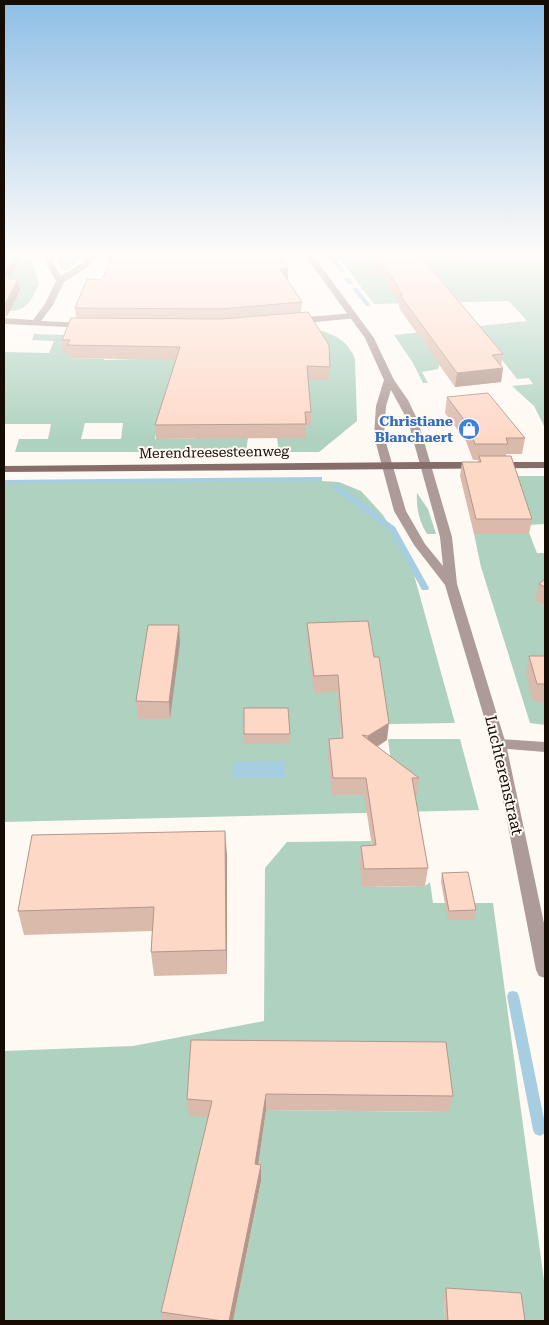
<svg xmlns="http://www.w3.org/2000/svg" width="549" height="1325" font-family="'Roboto Serif',serif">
  <rect width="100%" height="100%" fill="#fff9f3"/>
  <g fill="#aed2bf" fill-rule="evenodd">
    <path d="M 57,254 L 89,254 L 65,271 L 60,268 Z"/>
    <path d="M 336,254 L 424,254 L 418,260 L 480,254 L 545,254 L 545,428 L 534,406 L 512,386 L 533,384 L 529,378 L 517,379 L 502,360 L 439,365 L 438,369 L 422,372 L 428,383 L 423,383 L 413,363 L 394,335 L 527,321 L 509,301 L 374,304 Z"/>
    <path d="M 21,260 L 32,260 L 39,284 C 30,304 27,310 4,312 L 10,291 L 4,267 L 17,267 Z"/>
    <path d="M 312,330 L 323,331 L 337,337 L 346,344 L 353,354 L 355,359 L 357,421 L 319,452 L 279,452 L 277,438 L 305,426 L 310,418 L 248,438 L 246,452 L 15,452 L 19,439 L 48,439 L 51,424 L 4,424 L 4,352 L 49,353 L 54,341 L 32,340 L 34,334 L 68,335 L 70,358 L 104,359 L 104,360 L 139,359 L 142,347 ZM 85,423 L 123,423 L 121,439 L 81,439 ZM 157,423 L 196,439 L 155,439 Z"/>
    <path d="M 510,476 L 545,476 L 545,524 L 526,525 L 537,553 L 545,553 L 545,593 L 536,601 L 545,606 L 545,673 L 533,702 L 545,702 L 545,725 L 530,723 L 481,567 L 474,534 L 506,534 Z"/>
    <path d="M 304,480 L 339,482 L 361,491 L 383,515 L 411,564 L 455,723 L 340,725 L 342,756 L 332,795 L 377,795 L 393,777 L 388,740 L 389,739 L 460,739 L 479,810 L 4,822 L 4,481 Z"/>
    <path d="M 417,493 L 428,509 L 436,534 L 427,534 C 419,521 416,508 417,493 Z"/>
    <path d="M 371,841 L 374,863 L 363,887 L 425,886 L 430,882 L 433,903 L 493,903 L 545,1288 L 545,1321 L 520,1320 L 444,1296 L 445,1321 L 233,1321 L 261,1182 L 256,1180 L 266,1110 L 449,1112 L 443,1060 L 213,1118 L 164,1321 L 4,1321 L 4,1051 L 133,1046 L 264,1021 L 265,868 L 287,842 Z"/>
  </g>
  <path fill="#a7cde0" d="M 285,761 L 285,778 L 232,778 L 233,762 Z"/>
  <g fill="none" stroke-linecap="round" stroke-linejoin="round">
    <g fill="#a7cde0" fill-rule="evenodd">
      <path d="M 327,254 L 332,254 L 345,271 L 344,272 L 340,272 Z"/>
      <path d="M 345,278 L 349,278 L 353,283 L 352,284 L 348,284 L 344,279 Z"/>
      <path d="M 353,288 L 357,288 L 370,304 L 370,306 L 366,306 L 353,290 Z"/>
      <path d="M 319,477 L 322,477 L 322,481 L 4,484 L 4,480 Z"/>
      <path d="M 333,485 L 339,485 L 395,527 L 429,588 L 428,590 L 422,590 L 421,588 L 389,530 L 333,489 Z"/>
      <path d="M 513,991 L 517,992 L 519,996 L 545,1124 L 545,1133 L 540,1136 L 535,1134 L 533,1130 L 507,996 L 509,992 Z"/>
    </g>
    <g fill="#ad9b98" fill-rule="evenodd">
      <path d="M 45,254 L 53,254 L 53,262 L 61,276 L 83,262 L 91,254 L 100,254 L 89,266 L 64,282 L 53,305 L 41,321 L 86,323 L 89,324 L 89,328 L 4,324 L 4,318 L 33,320 L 45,304 L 56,281 L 45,262 Z"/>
      <path d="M 354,313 L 358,316 L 357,318 L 295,324 L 291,321 L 295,318 Z"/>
      <path d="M 499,739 L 545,742 L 545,752 L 494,748 L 492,744 L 494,740 Z"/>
    </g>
    <path fill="#ad9b98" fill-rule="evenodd" d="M 304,254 L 312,254 L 374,338 L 394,380 L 408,400 L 418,421 L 452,537 L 457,584 L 506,744 L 545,928 L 545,978 L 539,976 L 536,970 L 492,744 L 445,585 L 414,545 L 394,511 L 374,436 L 376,406 L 384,380 L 365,338 ZM 391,390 L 408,421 L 440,537 L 443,566 L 425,544 L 406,511 L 384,436 L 386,406 Z"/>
    <path fill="#876d6a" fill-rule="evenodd" d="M 425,462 L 545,462 L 545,468 L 4,472 L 4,466 Z"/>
  </g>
  <g fill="#dabaab">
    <path d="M 4,254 L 24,254 L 10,278 L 20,291 L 7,316 L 4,317 Z"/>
    <path d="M 371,254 L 476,254 L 475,258 L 425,261 L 503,354 L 501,366 L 503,368 L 501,382 L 455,387 L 399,308 L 399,304 L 371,258 Z"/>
    <path d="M 288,268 L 288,280 L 302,302 L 301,313 L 330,367 L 329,380 L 308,380 L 311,412 L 311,425 L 306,426 L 306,438 L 156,439 L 155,425 L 176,360 L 69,358 L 69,353 L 63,353 L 62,340 L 76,318 L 75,308 L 102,280 Z"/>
    <path d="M 447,397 L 525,438 L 522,454 L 506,454 L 506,456 L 532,519 L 529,534 L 474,534 L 460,476 L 462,462 L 478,462 L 478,460 L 473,460 L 466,441 L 445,413 Z"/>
    <path d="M 545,579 L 545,606 L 535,601 L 539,584 Z"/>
    <path d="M 307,623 L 387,740 L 377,747 L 419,778 L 417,795 L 415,795 L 428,868 L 425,886 L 362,887 L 360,864 L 361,846 L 372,846 L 364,795 L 332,795 L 328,756 L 329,739 L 341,738 L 337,692 L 314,693 L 307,640 Z"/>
    <path d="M 180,643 L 170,719 L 138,719 L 136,701 Z"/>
    <path d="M 529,656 L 545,656 L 545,702 L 533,702 L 526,673 Z"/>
    <path d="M 244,734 L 290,734 L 290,743 L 244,744 Z"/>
    <path d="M 227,855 L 227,974 L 154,976 L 151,952 L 152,931 L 24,935 L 18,911 Z"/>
    <path d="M 442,873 L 476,910 L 474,920 L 448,920 L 441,882 Z"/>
    <path d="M 191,1040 L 453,1096 L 449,1112 L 266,1110 L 258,1165 L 261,1181 L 233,1321 L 162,1321 L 161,1312 L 208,1117 L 189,1116 L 187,1099 Z"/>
    <path d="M 446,1288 L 525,1321 L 445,1321 L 444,1296 Z"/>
  </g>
  <g fill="#b2978b">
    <path d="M 15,254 L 24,254 L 10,278 L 12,288 L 4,279 L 4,275 Z"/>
    <path d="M 288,268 L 288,281 L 280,269 Z"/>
    <path d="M 18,279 L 20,291 L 7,316 L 5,304 Z"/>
    <path d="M 503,368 L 501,382 L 455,387 L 457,373 Z"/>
    <path d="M 179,625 L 180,643 L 170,719 L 169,702 Z"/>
    <path d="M 389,723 L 387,740 L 366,753 L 368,736 Z"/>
    <path d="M 225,831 L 227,855 L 227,974 L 226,950 Z"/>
    <path d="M 266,1094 L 266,1110 L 256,1180 L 255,1164 Z"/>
    <path d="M 261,1165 L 261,1181 L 233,1321 L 229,1321 Z"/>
  </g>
  <g fill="#fed8c7" stroke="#b2978b">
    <path d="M 4,254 L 15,254 L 4,275 Z"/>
    <path d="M 113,254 L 278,254 L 288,268 L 280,269 L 302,302 L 220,309 L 75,308 L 87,279 L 102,280 Z"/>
    <path d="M 377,254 L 419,254 L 503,354 L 492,355 L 503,368 L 457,373 L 400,295 L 403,295 Z"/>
    <path d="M 4,276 L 10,276 L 8,279 L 18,279 L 5,304 L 4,304 Z"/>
    <path d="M 308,312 L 329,345 L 330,367 L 307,366 L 311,412 L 305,412 L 306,424 L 155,425 L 180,347 L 67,345 L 70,340 L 62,340 L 71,318 L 221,319 Z"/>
    <path d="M 488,393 L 525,438 L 506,438 L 508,444 L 475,444 L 468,425 L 447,397 Z"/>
    <path d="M 479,456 L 511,456 L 532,519 L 476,519 L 462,462 L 481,462 Z"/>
    <path d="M 545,579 L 545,587 L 539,584 Z"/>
    <path d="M 368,621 L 374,657 L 379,657 L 389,723 L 368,736 L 362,735 L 419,778 L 412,778 L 428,868 L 364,869 L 361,846 L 376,845 L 366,778 L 333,778 L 329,739 L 343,738 L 338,675 L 314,676 L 307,623 Z"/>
    <path d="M 148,625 L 179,625 L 169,702 L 136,701 Z"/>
    <path d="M 529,656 L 545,656 L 545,684 L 537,684 Z"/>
    <path d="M 244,708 L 288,708 L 290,734 L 244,734 Z"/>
    <path d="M 225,831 L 226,950 L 151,952 L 154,907 L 18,911 L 32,835 Z"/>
    <path d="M 468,872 L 476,910 L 449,911 L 442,873 Z"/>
    <path d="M 191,1040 L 446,1042 L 453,1096 L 266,1094 L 255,1164 L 261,1165 L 229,1321 L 223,1321 L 161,1312 L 212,1101 L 187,1099 Z"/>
    <path d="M 446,1288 L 521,1293 L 525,1321 L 448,1321 Z"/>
  </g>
  <linearGradient id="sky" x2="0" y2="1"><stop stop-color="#8ebee5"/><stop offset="0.58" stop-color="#fffcfa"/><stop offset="1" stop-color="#fffcfa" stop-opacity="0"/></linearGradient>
  <rect width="549" height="440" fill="url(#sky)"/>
  <defs>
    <g id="shop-disc" transform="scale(1.125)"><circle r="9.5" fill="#3f7fe0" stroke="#fff9f3"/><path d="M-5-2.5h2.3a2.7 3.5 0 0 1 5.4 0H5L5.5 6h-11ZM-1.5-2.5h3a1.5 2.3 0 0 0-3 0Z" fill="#fff"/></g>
  </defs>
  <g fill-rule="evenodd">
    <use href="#shop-disc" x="469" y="429"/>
  </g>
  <g text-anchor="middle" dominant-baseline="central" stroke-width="4" stroke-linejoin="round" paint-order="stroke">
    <g font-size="14" font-weight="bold" fill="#366cbe" stroke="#fff9f3" text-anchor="end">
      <text x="453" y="421">Christiane<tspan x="453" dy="16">Blanchaert</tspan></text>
    </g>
    <g font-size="14" fill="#160c04" stroke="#fff9f3">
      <text transform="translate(214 452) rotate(-1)">Merendreesesteenweg</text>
    </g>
    <g font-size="16" fill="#160c04" stroke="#fff9f3">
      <text transform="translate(504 775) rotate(77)">Luchterenstraat</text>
    </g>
  </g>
  <rect width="549" height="1325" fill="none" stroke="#160c04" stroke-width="10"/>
</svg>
